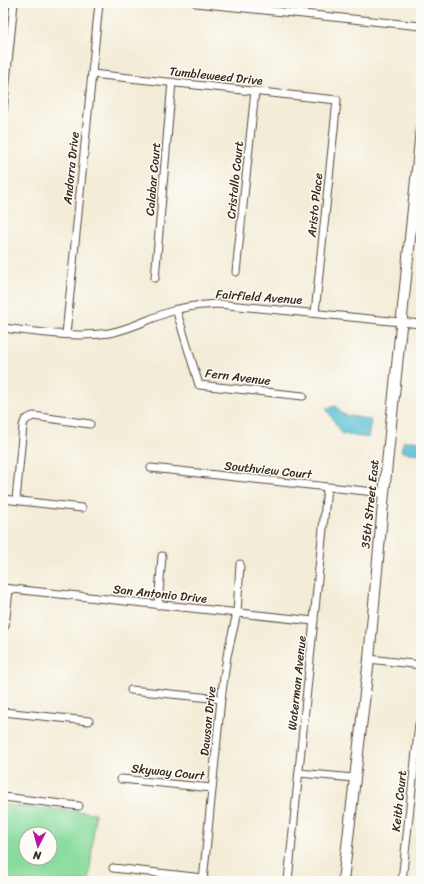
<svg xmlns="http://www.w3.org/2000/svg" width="424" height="884" font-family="Sriracha,sans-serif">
  <rect width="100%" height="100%" fill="#fdfcf7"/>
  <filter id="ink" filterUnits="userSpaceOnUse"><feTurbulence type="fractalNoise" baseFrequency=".025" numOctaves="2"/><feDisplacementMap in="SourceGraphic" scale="8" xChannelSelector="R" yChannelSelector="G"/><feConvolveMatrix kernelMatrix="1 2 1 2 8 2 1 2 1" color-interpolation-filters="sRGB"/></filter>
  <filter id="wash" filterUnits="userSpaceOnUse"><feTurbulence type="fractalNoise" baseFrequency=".012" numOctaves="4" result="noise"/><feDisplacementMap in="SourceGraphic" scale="16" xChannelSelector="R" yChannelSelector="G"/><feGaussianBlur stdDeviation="0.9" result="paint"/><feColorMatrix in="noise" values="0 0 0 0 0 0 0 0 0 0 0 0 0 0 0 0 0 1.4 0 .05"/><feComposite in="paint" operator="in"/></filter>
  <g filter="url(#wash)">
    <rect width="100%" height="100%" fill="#f3ecd7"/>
    <path fill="#88db9c" stroke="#62825d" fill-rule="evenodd" d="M 3,805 L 95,813 L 89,881 L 3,881 ZM 26,834 L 50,834 L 50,858 L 26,858 Z"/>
    <g fill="#57bfd4" stroke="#497479">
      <path d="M 336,406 L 342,414 L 371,420 L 368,438 L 342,434 L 326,408 Z"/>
      <path d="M 404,441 L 421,441 L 421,454 L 402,452 L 401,449 Z"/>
    </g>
  </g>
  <g filter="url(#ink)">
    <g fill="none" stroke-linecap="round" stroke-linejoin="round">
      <g stroke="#57473a" stroke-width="9">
        <g id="street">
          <path d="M 196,3 L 421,26"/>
          <path d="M 92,74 L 337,100 L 315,313"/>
          <path d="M 3,111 L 14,3"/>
          <path d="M 236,272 L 255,91"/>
          <path d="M 155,278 L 172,82"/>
          <path d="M 176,309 L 199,385 L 303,396"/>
          <path d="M 3,328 C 38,332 74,338 109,333 C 133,329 153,316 176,310 C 189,305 204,305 218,304 L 421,324"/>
          <path d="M 66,334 L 99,3"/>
          <path d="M 151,468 L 384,493"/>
          <path d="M 3,499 L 82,508"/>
          <path d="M 16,500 L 23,426 L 25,420 L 33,416 L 90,424"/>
          <path d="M 3,588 L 314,621"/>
          <path d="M 158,605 L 162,556"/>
          <path d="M 5,626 L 9,589"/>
          <path d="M 369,659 L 421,665"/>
          <path d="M 131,690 L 221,699"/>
          <path d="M 3,712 L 89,721"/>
          <path d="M 299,773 L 354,778"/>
          <path d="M 121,779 L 212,788"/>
          <path d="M 3,797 L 79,806"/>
          <path d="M 113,868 L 203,878"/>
          <path d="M 203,881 L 221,699 L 227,656 L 237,613 L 240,564"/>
          <path d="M 288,881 L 327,488"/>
          <path d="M 402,881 L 419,724"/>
        </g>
      </g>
      <g stroke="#57473a" stroke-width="12">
        <path id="secondary" d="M 343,881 L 369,659 L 384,493 L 421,130"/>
      </g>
      <use href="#street" stroke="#fff" stroke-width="7"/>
      <use href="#secondary" stroke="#fff" stroke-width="10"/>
    </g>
  </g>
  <g text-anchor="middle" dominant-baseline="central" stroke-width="3" stroke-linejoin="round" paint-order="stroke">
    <g font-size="12" fill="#3b2a1e" stroke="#fdfcf7">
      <text transform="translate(216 76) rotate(6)">Tumbleweed Drive</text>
      <text transform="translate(71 168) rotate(-84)">Andorra Drive</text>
      <text transform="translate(153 179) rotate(-85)">Calabar Court</text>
      <text transform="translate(235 180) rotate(-84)">Cristallo Court</text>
      <text transform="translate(315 205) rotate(-84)">Aristo Place</text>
      <text transform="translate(259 297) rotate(4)">Fairfield Avenue</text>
      <text transform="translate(238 377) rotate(7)">Fern Avenue</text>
      <text transform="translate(268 470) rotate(6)">Southview Court</text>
      <text transform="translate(370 504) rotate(-84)">35th Street East</text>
      <text transform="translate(160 594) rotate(6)">San Antonio Drive</text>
      <text transform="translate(297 683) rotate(-84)">Waterman Avenue</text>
      <text transform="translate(208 721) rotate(-84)">Dawson Drive</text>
      <text transform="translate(168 772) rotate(6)">Skyway Court</text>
      <text transform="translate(399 801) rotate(-84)">Keith Court</text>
    </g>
  </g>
  <rect width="424" height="884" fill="none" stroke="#fdfcf7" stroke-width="16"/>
  <g transform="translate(38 846) rotate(186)"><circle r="19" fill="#fdfcf7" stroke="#afa8a0"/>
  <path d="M0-3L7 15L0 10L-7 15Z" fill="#b5179e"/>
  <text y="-6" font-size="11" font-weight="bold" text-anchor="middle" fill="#3b2a1e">N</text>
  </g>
</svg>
